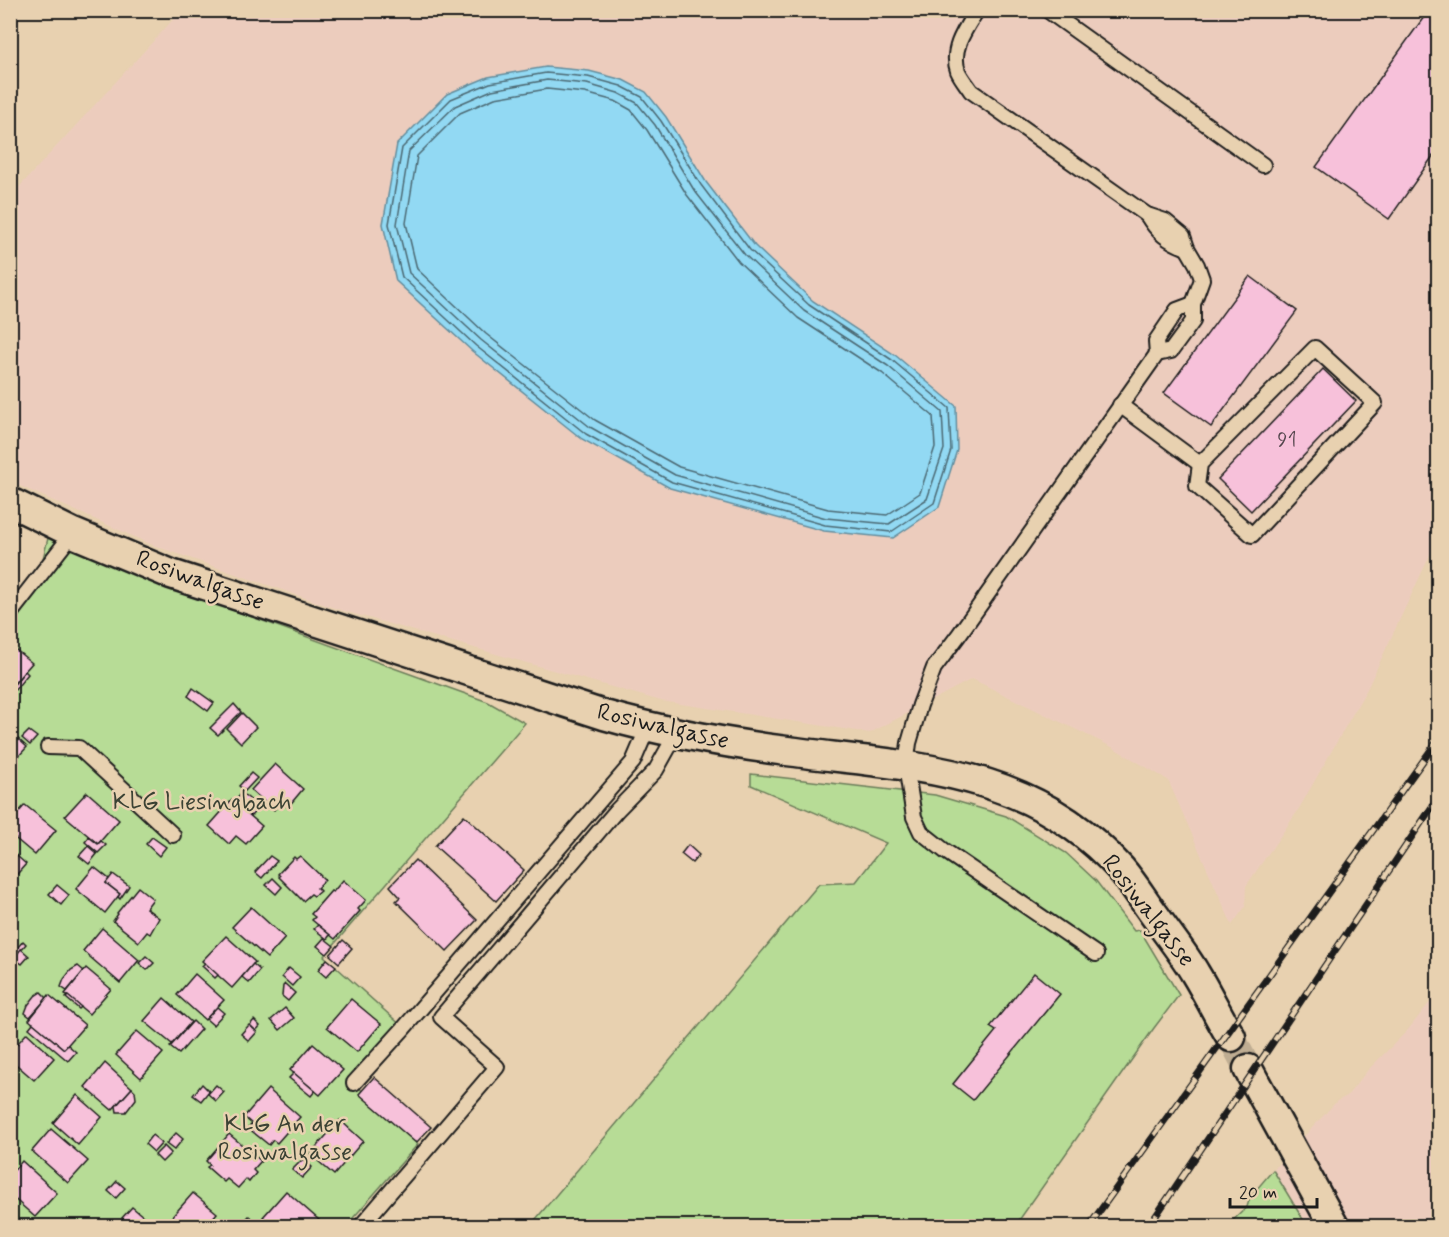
<svg xmlns="http://www.w3.org/2000/svg" width="1449" height="1237" font-family="Mynerve,sans-serif">
  <rect width="100%" height="100%" fill="#e8d1b0"/>
  <filter id="ink" filterUnits="userSpaceOnUse"><feTurbulence type="fractalNoise" baseFrequency=".0167" numOctaves="2"/><feDisplacementMap in="SourceGraphic" scale="12" xChannelSelector="R" yChannelSelector="G"/><feConvolveMatrix kernelMatrix="1 2 1 2 8 2 1 2 1" color-interpolation-filters="sRGB"/></filter>
  <g filter="url(#ink)">
    <g fill="#ecccbd">
      <path d="M 181,11 L 1438,11 L 1438,538 L 1368,687 L 1297,812 L 1246,886 L 1245,907 L 1232,925 L 1168,780 L 1112,747 L 972,679 L 870,733 L 661,701 L 337,609 L 155,546 L 11,482 L 10,197 Z"/>
      <path d="M 1438,992 L 1438,1226 L 1307,1226 L 1273,1170 L 1337,1101 L 1347,1096 L 1367,1071 L 1407,1031 Z"/>
    </g>
    <g fill="#b7dc96" stroke="#6a7c59" stroke-width="1.5">
      <path d="M 49,534 L 163,585 L 488,702 L 525,723 L 324,956 L 404,1028 L 354,1083 L 418,1144 L 346,1226 L 11,1226 L 10,618 L 40,571 Z"/>
      <path d="M 751,774 L 935,795 L 1006,816 L 1066,853 L 1096,881 L 1134,931 L 1140,930 L 1179,995 L 1154,1028 L 1015,1226 L 530,1226 L 819,884 L 856,882 L 886,843 L 751,785 Z"/>
      <path d="M 1273,1170 L 1307,1226 L 1227,1226 L 1247,1207 L 1250,1197 Z"/>
    </g>
    <path fill="#92d9f3" stroke="#638d9d" stroke-width="1.5" d="M 546,67 L 589,71 L 623,80 L 646,92 L 666,117 L 706,182 L 755,246 L 813,301 L 895,355 L 956,406 L 957,450 L 939,507 L 893,538 L 824,531 L 670,488 L 582,439 L 472,351 L 396,281 L 383,224 L 397,144 L 447,94 L 488,77 Z"/>
    <g fill="none" stroke-linecap="round" stroke-linejoin="round">
      <g stroke="#4b6872" stroke-width="1.5">
        <path d="M 546,73 L 588,77 L 621,86 L 642,97 L 661,121 L 701,185 L 750,250 L 809,305 L 892,360 L 949,408 L 951,450 L 934,503 L 891,532 L 825,525 L 672,482 L 586,434 L 476,346 L 402,277 L 389,224 L 402,148 L 451,99 L 490,83 Z"/>
        <path d="M 547,80 L 587,84 L 618,93 L 637,103 L 655,125 L 694,190 L 745,255 L 804,311 L 888,366 L 942,412 L 944,449 L 927,499 L 889,524 L 826,518 L 675,475 L 590,427 L 481,340 L 409,273 L 397,224 L 409,151 L 455,106 L 492,90 Z"/>
        <path d="M 547,89 L 585,93 L 615,101 L 631,110 L 647,130 L 687,195 L 739,262 L 798,318 L 882,373 L 933,416 L 935,447 L 920,493 L 887,515 L 828,509 L 679,467 L 595,420 L 486,334 L 417,269 L 406,223 L 417,156 L 460,113 L 495,98 Z"/>
      </g>
    </g>
    <g fill="#f7c1da" stroke="#1c1c1c" stroke-width="1.5">
      <path d="M 1429,10 L 1438,10 L 1438,149 L 1389,219 L 1316,167 Z"/>
      <path d="M 1250,276 L 1297,311 L 1211,427 L 1164,393 Z"/>
      <path d="M 1323,369 L 1356,401 L 1251,511 L 1218,479 Z"/>
      <path d="M 10,645 L 32,663 L 10,688 Z"/>
      <path d="M 25,671 L 28,674 L 14,691 L 11,688 Z"/>
      <path d="M 193,688 L 214,703 L 208,711 L 188,696 Z"/>
      <path d="M 234,704 L 241,712 L 218,735 L 210,728 Z"/>
      <path d="M 242,713 L 256,727 L 241,743 L 227,729 Z"/>
      <path d="M 29,731 L 37,737 L 30,745 L 22,738 Z"/>
      <path d="M 15,736 L 27,747 L 17,758 L 10,752 L 10,742 Z"/>
      <path d="M 275,764 L 303,789 L 288,807 L 281,802 L 274,810 L 251,790 Z"/>
      <path d="M 251,773 L 257,778 L 245,791 L 239,786 Z"/>
      <path d="M 87,792 L 119,820 L 98,844 L 65,816 Z"/>
      <path d="M 242,793 L 259,807 L 251,816 L 234,802 Z"/>
      <path d="M 232,800 L 262,826 L 246,844 L 236,836 L 229,844 L 209,826 Z"/>
      <path d="M 25,805 L 56,830 L 35,855 L 10,834 L 10,809 L 17,814 Z"/>
      <path d="M 464,815 L 524,870 L 496,901 L 435,846 Z"/>
      <path d="M 89,837 L 98,844 L 101,841 L 106,845 L 98,853 L 85,842 Z"/>
      <path d="M 152,837 L 166,847 L 159,856 L 146,844 Z"/>
      <path d="M 688,845 L 699,855 L 692,863 L 681,854 Z"/>
      <path d="M 88,846 L 97,854 L 89,864 L 79,856 Z"/>
      <path d="M 10,850 L 26,864 L 10,882 Z"/>
      <path d="M 270,856 L 277,861 L 262,878 L 255,872 Z"/>
      <path d="M 300,856 L 325,880 L 317,888 L 320,891 L 314,896 L 311,894 L 303,901 L 279,877 L 280,876 L 278,874 L 294,857 L 296,859 Z"/>
      <path d="M 415,860 L 477,920 L 447,951 L 396,901 L 400,897 L 390,886 Z"/>
      <path d="M 94,867 L 109,879 L 106,883 L 120,894 L 105,913 L 76,889 Z"/>
      <path d="M 113,874 L 129,886 L 120,899 L 118,897 L 120,894 L 106,883 Z"/>
      <path d="M 273,878 L 282,887 L 276,894 L 266,885 Z"/>
      <path d="M 343,880 L 366,900 L 358,909 L 360,911 L 335,939 L 312,920 L 315,917 L 311,914 L 331,891 L 333,892 Z"/>
      <path d="M 57,885 L 69,895 L 61,905 L 49,894 Z"/>
      <path d="M 138,887 L 153,899 L 146,908 L 159,918 L 150,934 L 147,932 L 139,942 L 113,921 L 118,914 L 117,913 Z"/>
      <path d="M 251,907 L 285,938 L 267,958 L 232,927 Z"/>
      <path d="M 318,925 L 330,935 L 327,939 L 314,929 Z"/>
      <path d="M 102,928 L 139,960 L 120,983 L 83,951 Z"/>
      <path d="M 226,936 L 255,962 L 232,988 L 202,961 Z"/>
      <path d="M 324,938 L 334,946 L 327,954 L 317,946 Z"/>
      <path d="M 343,940 L 352,948 L 339,963 L 330,955 Z"/>
      <path d="M 23,941 L 26,944 L 14,958 L 10,955 L 10,948 L 14,943 L 18,947 Z"/>
      <path d="M 21,949 L 29,956 L 22,964 L 14,958 Z"/>
      <path d="M 146,956 L 154,963 L 147,970 L 139,963 Z"/>
      <path d="M 327,959 L 336,966 L 326,977 L 318,970 Z"/>
      <path d="M 205,963 L 218,975 L 215,978 L 202,966 Z"/>
      <path d="M 253,964 L 260,970 L 249,983 L 242,977 Z"/>
      <path d="M 78,966 L 84,971 L 67,991 L 61,987 L 64,979 L 71,970 Z"/>
      <path d="M 86,968 L 111,989 L 89,1014 L 65,994 Z"/>
      <path d="M 289,968 L 300,977 L 292,986 L 282,977 Z"/>
      <path d="M 1034,973 L 1060,994 L 973,1100 L 953,1084 L 996,1031 L 990,1027 Z"/>
      <path d="M 195,974 L 224,1000 L 205,1020 L 177,995 Z"/>
      <path d="M 285,984 L 295,993 L 288,1001 L 282,996 L 283,986 Z"/>
      <path d="M 41,992 L 47,998 L 30,1017 L 25,1013 L 28,1005 L 35,996 Z"/>
      <path d="M 49,995 L 85,1025 L 64,1049 L 29,1020 Z"/>
      <path d="M 68,996 L 81,1007 L 79,1009 L 66,998 Z"/>
      <path d="M 164,998 L 191,1022 L 172,1044 L 144,1021 Z"/>
      <path d="M 351,999 L 381,1024 L 357,1052 L 327,1027 Z"/>
      <path d="M 217,1007 L 224,1013 L 213,1025 L 206,1019 Z"/>
      <path d="M 285,1008 L 294,1018 L 280,1030 L 271,1020 Z"/>
      <path d="M 254,1020 L 260,1026 L 256,1031 L 250,1025 Z"/>
      <path d="M 193,1021 L 201,1029 L 179,1054 L 170,1047 Z"/>
      <path d="M 33,1023 L 64,1049 L 68,1045 L 76,1052 L 68,1061 L 29,1028 Z"/>
      <path d="M 249,1025 L 257,1032 L 249,1041 L 241,1034 Z"/>
      <path d="M 137,1031 L 163,1053 L 141,1078 L 116,1055 Z"/>
      <path d="M 27,1033 L 54,1058 L 34,1080 L 10,1059 L 10,1052 Z"/>
      <path d="M 313,1044 L 343,1070 L 320,1095 L 290,1070 Z"/>
      <path d="M 105,1063 L 132,1088 L 112,1110 L 85,1087 Z"/>
      <path d="M 294,1073 L 315,1091 L 311,1096 L 289,1078 Z"/>
      <path d="M 374,1077 L 431,1127 L 416,1143 L 359,1094 Z"/>
      <path d="M 202,1084 L 209,1091 L 201,1101 L 193,1095 Z"/>
      <path d="M 216,1085 L 224,1092 L 216,1101 L 208,1094 Z"/>
      <path d="M 132,1088 L 135,1091 L 136,1099 L 126,1112 L 117,1112 L 116,1106 Z"/>
      <path d="M 268,1089 L 300,1117 L 277,1143 L 273,1140 L 269,1145 L 248,1128 L 252,1124 L 244,1117 Z"/>
      <path d="M 77,1095 L 102,1117 L 78,1145 L 53,1123 Z"/>
      <path d="M 340,1120 L 363,1141 L 334,1175 L 310,1154 Z"/>
      <path d="M 51,1129 L 88,1161 L 68,1183 L 32,1151 Z"/>
      <path d="M 176,1133 L 183,1139 L 174,1150 L 166,1144 Z"/>
      <path d="M 229,1134 L 261,1161 L 253,1170 L 256,1173 L 249,1182 L 246,1179 L 238,1188 L 227,1179 L 224,1182 L 207,1167 L 210,1165 L 206,1161 Z"/>
      <path d="M 152,1135 L 162,1143 L 154,1152 L 145,1144 Z"/>
      <path d="M 164,1146 L 171,1153 L 162,1162 L 155,1155 Z"/>
      <path d="M 303,1159 L 312,1167 L 302,1178 L 292,1170 Z"/>
      <path d="M 22,1161 L 57,1193 L 35,1217 L 10,1195 L 10,1175 Z"/>
      <path d="M 117,1181 L 125,1188 L 116,1198 L 108,1191 Z"/>
      <path d="M 286,1191 L 319,1220 L 313,1226 L 274,1226 L 263,1217 Z"/>
      <path d="M 193,1193 L 217,1213 L 206,1226 L 181,1226 L 171,1218 Z"/>
      <path d="M 132,1207 L 144,1217 L 136,1226 L 131,1226 L 122,1218 Z"/>
      <path d="M 249,1216 L 261,1226 L 240,1226 Z"/>
    </g>
    <g fill="none" stroke-linecap="round" stroke-linejoin="round">
      <path stroke="#bfad92" stroke-width="28" stroke-dasharray="28 14" stroke-linecap="butt" d="M 1231,1037 L 1248,1069"/>
      <g stroke="#1c1c1c" stroke-width="18">
        <g id="lane">
          <path d="M 977,10 C 966,28 950,49 958,71 C 961,78 967,85 971,91 L 1147,215 L 1165,221 L 1183,236 L 1187,248 L 1197,265 L 1202,279 L 1193,304 L 1193,321 L 1171,351 L 1157,354 L 958,636 L 934,668 L 920,705 L 909,743 L 906,766 L 914,817 L 921,832 L 945,851 L 1096,954"/>
          <path d="M 1047,10 L 1263,165"/>
          <path d="M 1147,215 C 1157,232 1168,241 1187,248"/>
          <path d="M 1315,348 L 1375,403 L 1252,535 L 1197,486 L 1200,464 Z"/>
          <path d="M 1157,354 L 1156,341 L 1177,310 L 1193,304"/>
          <path d="M 1120,405 L 1200,464"/>
          <path d="M 10,614 L 73,533"/>
          <path d="M 48,747 L 79,748 L 173,835"/>
          <path d="M 354,1083 L 404,1028 L 633,762 L 648,727"/>
          <path d="M 361,1226 L 497,1067 L 441,1017 L 617,810 L 656,770 L 676,734"/>
        </g>
      </g>
      <g stroke="#1c1c1c" stroke-width="33">
        <g id="street">
          <path d="M 10,502 L 73,533 L 171,574 L 604,715 C 664,732 725,743 787,751 C 912,767 1030,767 1121,869 C 1134,884 1144,901 1156,917 C 1169,936 1184,954 1195,973 C 1208,994 1218,1016 1231,1037"/>
          <path d="M 1248,1069 L 1334,1226"/>
        </g>
      </g>
      <use href="#lane" stroke="#e8d1b0" stroke-width="14"/>
      <use href="#street" stroke="#e8d1b0" stroke-width="28"/>
      <g stroke="#1c1c1c" stroke-width="7">
        <g id="rail">
          <path d="M 1089,1226 L 1438,740"/>
          <path d="M 1149,1226 L 1438,798"/>
        </g>
      </g>
      <use href="#rail" stroke="#e8d1b0" stroke-width="4.5" stroke-dasharray="14" stroke-linecap="butt"/>
    </g>
  </g>
  <g text-anchor="middle" dominant-baseline="central" stroke-width="5" stroke-linejoin="round" paint-order="stroke">
    <g font-size="21" fill="#53454c">
      <text x="1287" y="440">91</text>
    </g>
    <g font-size="24" fill="#1c1c1c" stroke="#e8d1b0">
      <text transform="translate(200 581) rotate(20)">Rosiwalgasse</text>
      <text transform="translate(663 727) rotate(13)">Rosiwalgasse</text>
      <text transform="translate(1148 911) rotate(52)">Rosiwalgasse</text>
    </g>
    <g font-size="24" fill="#3b4234" stroke="#e8d1b0">
      <text x="202" y="802">KLG Liesingbach</text>
      <text x="285" y="1124">KLG An der<tspan x="285" dy="28">Rosiwalgasse</tspan></text>
    </g>
  </g>
  <rect width="1449" height="1237" fill="none" stroke="#e8d1b0" stroke-width="36"/>
  <rect x="18" y="18" width="1413" height="1201" fill="none" stroke="#1c1c1c" stroke-width="2" filter="url(#ink)"/>
  <path d="M1230 1198v9h87v-9" fill="none" stroke="#1c1c1c" stroke-width="3"/>
  <text x="1239" y="1198" font-size="18" fill="#1c1c1c" stroke="#e8d1b0" stroke-width="4.5" paint-order="stroke">20 m</text>
</svg>
